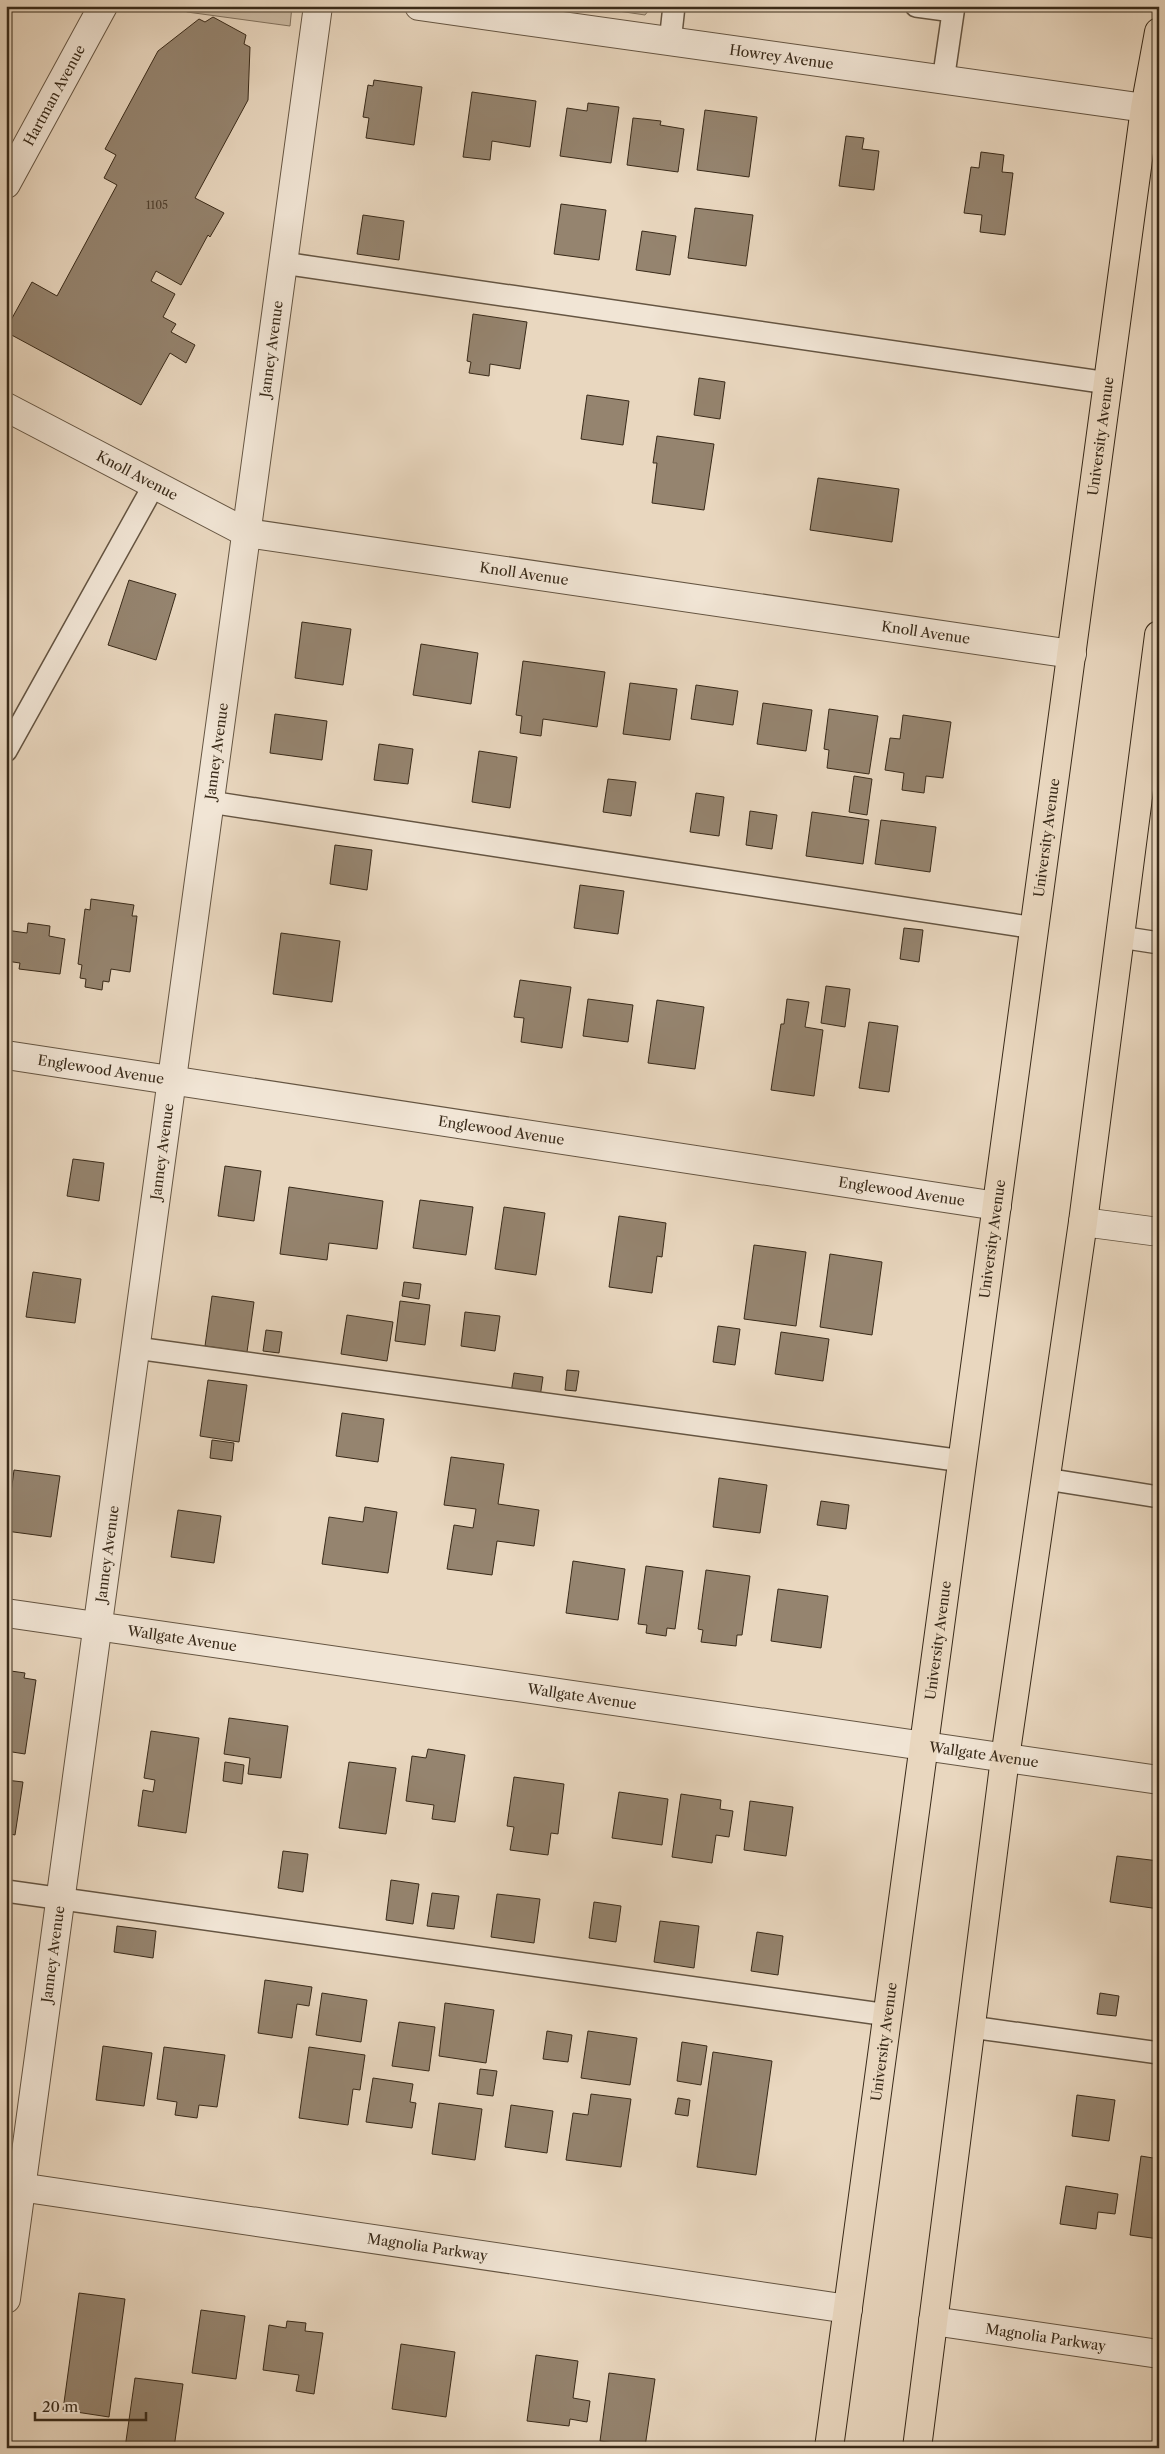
<svg xmlns="http://www.w3.org/2000/svg" width="1165" height="2454" font-family="'Libre Caslon Text',serif">
  <rect width="100%" height="100%" fill="#e9d7bf"/>
  <filter id="stains"><feTurbulence type="fractalNoise" baseFrequency=".004" numOctaves="4"/><feColorMatrix values="0 0 0 0 .2 0 0 0 0 .09 0 0 0 0 .02 0 0 0 .5 -.17"/></filter>
  <radialGradient id="worn" r=".72"><stop offset=".6" stop-color="#630" stop-opacity="0"/><stop offset="1" stop-color="#630" stop-opacity=".3"/></radialGradient>
  <g fill="#cbbaa3" stroke="#82725e">
    <path d="M 176,6 L 292,6 L 290,26 L 187,12 Z"/>
    <path d="M 585,6 L 652,6 L 645,15 Z"/>
  </g>
  <g fill="#95846f" stroke="#392a19">
    <path d="M 213,17 L 246,35 L 244,44 L 250,47 L 248,100 L 195,198 L 224,213 L 210,237 L 208,235 L 181,285 L 156,271 L 151,281 L 175,294 L 163,317 L 176,324 L 171,332 L 195,345 L 186,363 L 170,353 L 141,405 L 6,332 L 6,329 L 32,282 L 57,296 L 117,185 L 104,178 L 116,155 L 105,149 L 158,51 L 199,19 L 205,22 Z"/>
    <path d="M 374,80 L 422,87 L 414,145 L 366,138 L 369,118 L 363,117 L 368,85 L 373,86 Z"/>
    <path d="M 472,92 L 536,101 L 530,147 L 492,141 L 490,160 L 463,157 Z"/>
    <path d="M 588,103 L 619,107 L 611,163 L 560,156 L 567,108 L 587,111 Z"/>
    <path d="M 705,110 L 757,117 L 749,177 L 697,170 Z"/>
    <path d="M 633,118 L 661,121 L 660,125 L 684,129 L 678,172 L 627,165 Z"/>
    <path d="M 846,136 L 864,138 L 862,149 L 879,151 L 874,190 L 839,186 Z"/>
    <path d="M 981,152 L 1004,155 L 1002,172 L 1013,173 L 1005,235 L 980,232 L 982,215 L 964,213 L 971,167 L 979,168 Z"/>
    <path d="M 561,204 L 606,210 L 599,260 L 554,254 Z"/>
    <path d="M 695,208 L 753,215 L 746,266 L 688,258 Z"/>
    <path d="M 363,215 L 404,221 L 399,260 L 357,254 Z"/>
    <path d="M 642,231 L 676,236 L 670,275 L 636,270 Z"/>
    <path d="M 473,314 L 527,322 L 520,369 L 490,364 L 489,376 L 469,373 L 471,362 L 467,361 Z"/>
    <path d="M 699,378 L 725,382 L 720,419 L 694,415 Z"/>
    <path d="M 587,395 L 629,401 L 623,445 L 581,439 Z"/>
    <path d="M 657,436 L 714,444 L 704,510 L 652,503 L 657,463 L 653,463 Z"/>
    <path d="M 818,478 L 899,489 L 892,542 L 810,530 Z"/>
    <path d="M 129,580 L 176,594 L 156,660 L 108,645 Z"/>
    <path d="M 302,622 L 351,629 L 343,685 L 295,678 Z"/>
    <path d="M 421,644 L 478,653 L 471,704 L 413,695 Z"/>
    <path d="M 523,661 L 605,672 L 597,727 L 543,719 L 541,736 L 520,733 L 522,716 L 516,715 Z"/>
    <path d="M 630,683 L 677,689 L 670,740 L 623,734 Z"/>
    <path d="M 696,685 L 738,691 L 733,725 L 691,719 Z"/>
    <path d="M 763,703 L 812,710 L 806,751 L 757,744 Z"/>
    <path d="M 829,709 L 878,716 L 869,774 L 827,768 L 829,750 L 824,749 Z"/>
    <path d="M 275,714 L 327,721 L 322,760 L 270,753 Z"/>
    <path d="M 903,715 L 951,722 L 943,778 L 926,776 L 924,793 L 902,790 L 904,773 L 885,770 L 890,738 L 900,739 Z"/>
    <path d="M 379,744 L 413,749 L 408,784 L 374,780 Z"/>
    <path d="M 479,751 L 517,757 L 510,808 L 472,802 Z"/>
    <path d="M 854,776 L 872,779 L 867,815 L 849,812 Z"/>
    <path d="M 608,779 L 636,782 L 631,816 L 603,812 Z"/>
    <path d="M 696,793 L 724,797 L 719,836 L 690,832 Z"/>
    <path d="M 750,811 L 777,815 L 772,849 L 746,845 Z"/>
    <path d="M 812,812 L 869,820 L 863,864 L 806,856 Z"/>
    <path d="M 881,820 L 936,827 L 930,872 L 875,864 Z"/>
    <path d="M 335,845 L 372,850 L 367,890 L 330,884 Z"/>
    <path d="M 580,885 L 624,891 L 618,934 L 574,928 Z"/>
    <path d="M 91,899 L 134,905 L 132,916 L 137,916 L 130,972 L 111,969 L 109,982 L 103,981 L 102,990 L 85,987 L 86,979 L 80,978 L 82,965 L 78,964 L 85,909 L 90,910 Z"/>
    <path d="M 28,923 L 50,926 L 49,936 L 65,939 L 60,974 L 19,969 L 20,963 L 6,961 L 6,930 L 27,933 Z"/>
    <path d="M 904,928 L 923,930 L 919,962 L 900,959 Z"/>
    <path d="M 281,933 L 340,941 L 332,1002 L 273,994 Z"/>
    <path d="M 520,980 L 571,987 L 562,1048 L 521,1042 L 524,1018 L 514,1017 Z"/>
    <path d="M 826,986 L 850,989 L 845,1027 L 821,1023 Z"/>
    <path d="M 588,999 L 633,1005 L 628,1042 L 583,1036 Z"/>
    <path d="M 787,999 L 809,1002 L 805,1027 L 823,1030 L 814,1096 L 771,1090 L 781,1024 L 784,1024 Z"/>
    <path d="M 657,1000 L 704,1007 L 695,1069 L 648,1063 Z"/>
    <path d="M 869,1022 L 898,1026 L 889,1092 L 859,1088 Z"/>
    <path d="M 73,1159 L 104,1163 L 99,1201 L 67,1196 Z"/>
    <path d="M 225,1166 L 261,1171 L 254,1221 L 218,1216 Z"/>
    <path d="M 289,1187 L 383,1201 L 377,1249 L 329,1243 L 327,1260 L 280,1254 Z"/>
    <path d="M 420,1200 L 473,1207 L 466,1255 L 413,1248 Z"/>
    <path d="M 504,1207 L 545,1213 L 536,1275 L 495,1269 Z"/>
    <path d="M 619,1216 L 666,1223 L 662,1257 L 657,1256 L 652,1293 L 609,1287 Z"/>
    <path d="M 754,1245 L 806,1252 L 796,1326 L 744,1319 Z"/>
    <path d="M 830,1254 L 882,1262 L 872,1335 L 820,1327 Z"/>
    <path d="M 33,1272 L 81,1279 L 75,1323 L 26,1317 Z"/>
    <path d="M 404,1282 L 421,1284 L 419,1299 L 402,1296 Z"/>
    <path d="M 212,1296 L 254,1302 L 247,1352 L 205,1346 Z"/>
    <path d="M 400,1301 L 430,1305 L 425,1345 L 395,1341 Z"/>
    <path d="M 465,1312 L 500,1316 L 495,1351 L 461,1346 Z"/>
    <path d="M 347,1315 L 393,1322 L 387,1361 L 341,1354 Z"/>
    <path d="M 718,1326 L 740,1329 L 735,1365 L 713,1362 Z"/>
    <path d="M 266,1330 L 282,1332 L 279,1353 L 263,1351 Z"/>
    <path d="M 781,1332 L 829,1339 L 823,1381 L 775,1374 Z"/>
    <path d="M 567,1370 L 579,1371 L 576,1391 L 565,1390 Z"/>
    <path d="M 514,1373 L 543,1377 L 540,1397 L 511,1393 Z"/>
    <path d="M 208,1380 L 247,1385 L 239,1442 L 200,1436 Z"/>
    <path d="M 342,1413 L 384,1419 L 378,1462 L 336,1456 Z"/>
    <path d="M 212,1440 L 234,1443 L 232,1461 L 210,1458 Z"/>
    <path d="M 451,1457 L 504,1464 L 498,1504 L 539,1510 L 534,1546 L 497,1541 L 492,1575 L 447,1569 L 454,1525 L 473,1528 L 476,1509 L 444,1505 Z"/>
    <path d="M 14,1470 L 60,1476 L 51,1537 L 6,1531 Z"/>
    <path d="M 719,1478 L 767,1485 L 760,1533 L 713,1527 Z"/>
    <path d="M 821,1501 L 849,1505 L 846,1529 L 817,1525 Z"/>
    <path d="M 365,1507 L 397,1512 L 388,1573 L 322,1564 L 329,1517 L 363,1522 Z"/>
    <path d="M 178,1510 L 221,1516 L 214,1563 L 171,1557 Z"/>
    <path d="M 573,1561 L 625,1569 L 618,1620 L 566,1613 Z"/>
    <path d="M 646,1566 L 683,1571 L 675,1629 L 667,1628 L 666,1636 L 646,1633 L 647,1625 L 638,1624 Z"/>
    <path d="M 706,1570 L 750,1576 L 742,1635 L 737,1635 L 736,1646 L 701,1642 L 703,1630 L 698,1629 Z"/>
    <path d="M 778,1589 L 828,1596 L 821,1648 L 771,1641 Z"/>
    <path d="M 11,1671 L 25,1673 L 24,1678 L 36,1680 L 25,1754 L 6,1751 L 6,1676 L 11,1676 Z"/>
    <path d="M 229,1718 L 288,1726 L 281,1778 L 248,1774 L 250,1758 L 224,1754 Z"/>
    <path d="M 151,1731 L 199,1738 L 186,1833 L 138,1826 L 143,1790 L 153,1792 L 155,1780 L 144,1778 Z"/>
    <path d="M 428,1749 L 465,1755 L 455,1822 L 432,1819 L 434,1805 L 406,1801 L 412,1756 L 426,1758 Z"/>
    <path d="M 225,1762 L 244,1765 L 242,1784 L 223,1781 Z"/>
    <path d="M 349,1762 L 396,1768 L 386,1834 L 339,1828 Z"/>
    <path d="M 514,1777 L 564,1784 L 558,1834 L 551,1833 L 548,1855 L 510,1850 L 514,1827 L 507,1826 Z"/>
    <path d="M 6,1780 L 23,1782 L 15,1835 L 6,1833 Z"/>
    <path d="M 619,1792 L 668,1799 L 662,1845 L 612,1838 Z"/>
    <path d="M 681,1794 L 721,1800 L 720,1809 L 733,1811 L 729,1837 L 716,1835 L 712,1863 L 672,1857 Z"/>
    <path d="M 750,1801 L 793,1807 L 786,1856 L 744,1850 Z"/>
    <path d="M 283,1851 L 308,1854 L 303,1892 L 278,1888 Z"/>
    <path d="M 1117,1856 L 1159,1861 L 1159,1909 L 1110,1902 Z"/>
    <path d="M 391,1880 L 419,1884 L 413,1924 L 386,1920 Z"/>
    <path d="M 432,1893 L 459,1896 L 454,1929 L 427,1926 Z"/>
    <path d="M 497,1894 L 540,1899 L 534,1943 L 491,1937 Z"/>
    <path d="M 594,1902 L 621,1906 L 616,1942 L 589,1938 Z"/>
    <path d="M 660,1921 L 699,1926 L 694,1968 L 654,1962 Z"/>
    <path d="M 117,1926 L 156,1931 L 153,1958 L 114,1952 Z"/>
    <path d="M 757,1932 L 783,1936 L 778,1975 L 751,1971 Z"/>
    <path d="M 265,1980 L 312,1987 L 309,2006 L 297,2004 L 292,2038 L 258,2033 Z"/>
    <path d="M 322,1993 L 367,2000 L 361,2042 L 316,2035 Z"/>
    <path d="M 1100,1993 L 1119,1996 L 1116,2016 L 1097,2014 Z"/>
    <path d="M 445,2003 L 494,2010 L 486,2063 L 439,2056 Z"/>
    <path d="M 399,2022 L 435,2027 L 429,2071 L 392,2066 Z"/>
    <path d="M 547,2031 L 572,2035 L 568,2062 L 543,2059 Z"/>
    <path d="M 588,2031 L 637,2038 L 630,2085 L 581,2078 Z"/>
    <path d="M 682,2042 L 707,2046 L 701,2085 L 677,2081 Z"/>
    <path d="M 103,2046 L 152,2053 L 144,2106 L 96,2100 Z"/>
    <path d="M 164,2047 L 225,2055 L 217,2107 L 199,2105 L 197,2118 L 175,2115 L 177,2102 L 157,2099 Z"/>
    <path d="M 309,2047 L 365,2055 L 360,2090 L 353,2089 L 348,2125 L 299,2118 Z"/>
    <path d="M 713,2052 L 772,2061 L 756,2175 L 697,2167 Z"/>
    <path d="M 480,2069 L 497,2071 L 493,2096 L 477,2094 Z"/>
    <path d="M 373,2078 L 413,2084 L 410,2102 L 416,2103 L 412,2128 L 366,2122 Z"/>
    <path d="M 591,2094 L 631,2099 L 621,2167 L 566,2160 L 573,2113 L 588,2115 Z"/>
    <path d="M 1077,2095 L 1115,2100 L 1109,2141 L 1072,2136 Z"/>
    <path d="M 678,2098 L 690,2100 L 688,2116 L 675,2114 Z"/>
    <path d="M 439,2103 L 482,2109 L 475,2160 L 432,2154 Z"/>
    <path d="M 511,2105 L 553,2111 L 547,2153 L 505,2147 Z"/>
    <path d="M 1141,2156 L 1159,2159 L 1159,2239 L 1130,2235 Z"/>
    <path d="M 1066,2186 L 1118,2194 L 1115,2214 L 1098,2212 L 1096,2229 L 1060,2224 Z"/>
    <path d="M 79,2293 L 125,2299 L 109,2417 L 63,2410 Z"/>
    <path d="M 201,2310 L 245,2316 L 236,2379 L 192,2373 Z"/>
    <path d="M 287,2321 L 306,2323 L 305,2331 L 323,2333 L 314,2394 L 296,2391 L 299,2375 L 263,2370 L 269,2325 L 286,2328 Z"/>
    <path d="M 401,2344 L 455,2352 L 446,2417 L 392,2409 Z"/>
    <path d="M 536,2355 L 578,2361 L 573,2398 L 590,2401 L 587,2422 L 570,2419 L 569,2426 L 527,2421 Z"/>
    <path d="M 609,2373 L 655,2379 L 645,2447 L 600,2441 Z"/>
    <path d="M 135,2378 L 183,2384 L 174,2448 L 125,2448 Z"/>
  </g>
  <g fill="none" stroke-linecap="round" stroke-linejoin="round">
    <g stroke="#655542" stroke-width="24">
      <g id="service">
        <path d="M 916,6 L 953,11"/>
        <path d="M 670,42 L 674,6"/>
        <path d="M 943,81 L 954,6"/>
        <path d="M 283,263 L 1108,383"/>
        <path d="M 6,751 L 154,485"/>
        <path d="M 210,802 L 1035,928"/>
        <path d="M 1120,937 L 1159,943"/>
        <path d="M 136,1348 L 963,1461"/>
        <path d="M 1046,1479 L 1159,1497"/>
        <path d="M 6,1891 L 888,2015"/>
        <path d="M 971,2027 L 1159,2053"/>
      </g>
    </g>
    <g stroke="#655542" stroke-width="30">
      <g id="minor">
        <path id="s1" d="M 419,6 L 1145,108"/>
        <path id="s2" d="M 6,184 L 103,6"/>
        <path id="s3" d="M 6,407 L 247,533 L 1072,654"/>
        <path id="s4" d="M 6,1055 L 997,1206"/>
        <path d="M 1083,1222 L 1159,1232"/>
        <path id="s5" d="M 6,1613 L 1159,1780"/>
        <path id="s6" d="M 6,2185 L 848,2309"/>
        <path id="s7" d="M 6,2299 L 318,6"/>
        <path id="s8" d="M 933,2321 L 1159,2354"/>
      </g>
    </g>
    <g stroke="#392a19" stroke-width="30">
      <g id="primary">
        <path id="s9" d="M 829,2448 L 1145,108 L 1159,32"/>
        <path d="M 917,2448 L 1005,1758 L 1083,1222 L 1159,635"/>
      </g>
    </g>
    <use href="#service" stroke="#f1e5d5" stroke-width="21"/>
    <use href="#minor" stroke="#f1e5d5" stroke-width="28"/>
    <use href="#primary" stroke="#e9d7bf" stroke-width="28"/>
  </g>
  <g text-anchor="middle" dominant-baseline="central" stroke-width="4.5" stroke-linejoin="round" paint-order="stroke">
    <g font-size="11" fill="#50402e">
      <text x="157" y="205">1105</text>
    </g>
    <g font-size="14" fill="#392a19" stroke="#f1e5d5">
      <text stroke="none"><textPath href="#s1" startOffset="366">Howrey Avenue</textPath></text>
      <text stroke="none"><textPath href="#s2" startOffset="101">Hartman Avenue</textPath></text>
      <text stroke="none"><textPath href="#s7" startOffset="1968">Janney Avenue</textPath></text>
      <text stroke="none"><textPath href="#s9" startOffset="2030">University Avenue</textPath></text>
      <text stroke="none"><textPath href="#s3" startOffset="148">Knoll Avenue</textPath></text>
      <text stroke="none"><textPath href="#s3" startOffset="552">Knoll Avenue</textPath></text>
      <text stroke="none"><textPath href="#s3" startOffset="958">Knoll Avenue</textPath></text>
      <text stroke="none"><textPath href="#s7" startOffset="1562">Janney Avenue</textPath></text>
      <text stroke="none"><textPath href="#s9" startOffset="1625">University Avenue</textPath></text>
      <text stroke="none"><textPath href="#s4" startOffset="96">Englewood Avenue</textPath></text>
      <text stroke="none"><textPath href="#s4" startOffset="501">Englewood Avenue</textPath></text>
      <text stroke="none"><textPath href="#s7" startOffset="1158">Janney Avenue</textPath></text>
      <text stroke="none"><textPath href="#s4" startOffset="906">Englewood Avenue</textPath></text>
      <text stroke="none"><textPath href="#s9" startOffset="1220">University Avenue</textPath></text>
      <text stroke="none"><textPath href="#s7" startOffset="752">Janney Avenue</textPath></text>
      <text stroke="none"><textPath href="#s5" startOffset="178">Wallgate Avenue</textPath></text>
      <text stroke="none"><textPath href="#s9" startOffset="815">University Avenue</textPath></text>
      <text stroke="none"><textPath href="#s5" startOffset="582">Wallgate Avenue</textPath></text>
      <text stroke="none"><textPath href="#s5" startOffset="988">Wallgate Avenue</textPath></text>
      <text stroke="none"><textPath href="#s7" startOffset="348">Janney Avenue</textPath></text>
      <text stroke="none"><textPath href="#s9" startOffset="410">University Avenue</textPath></text>
      <text stroke="none"><textPath href="#s6" startOffset="426">Magnolia Parkway</textPath></text>
      <text stroke="none"><textPath href="#s8" startOffset="114">Magnolia Parkway</textPath></text>
    </g>
  </g>
  <rect width="1165" height="2454" fill="none" stroke="#e9d7bf" stroke-width="25"/>
  <rect x="8" y="8" width="1150" height="2439" fill="none" stroke="#392a19" stroke-width="2.5"/>
  <rect x="12" y="12" width="1140" height="2429" fill="none" stroke="#392a19"/>
  <path d="M35 2412v8h111v-8" fill="none" stroke="#392a19" stroke-width="2.5"/>
  <text x="42" y="2412" font-size="15" fill="#392a19" stroke="#f1e5d5" stroke-width="4" paint-order="stroke">20 m</text>
  <rect width="100%" height="100%" filter="url(#stains)"/>
  <rect width="100%" height="100%" fill="url(#worn)"/>
</svg>
